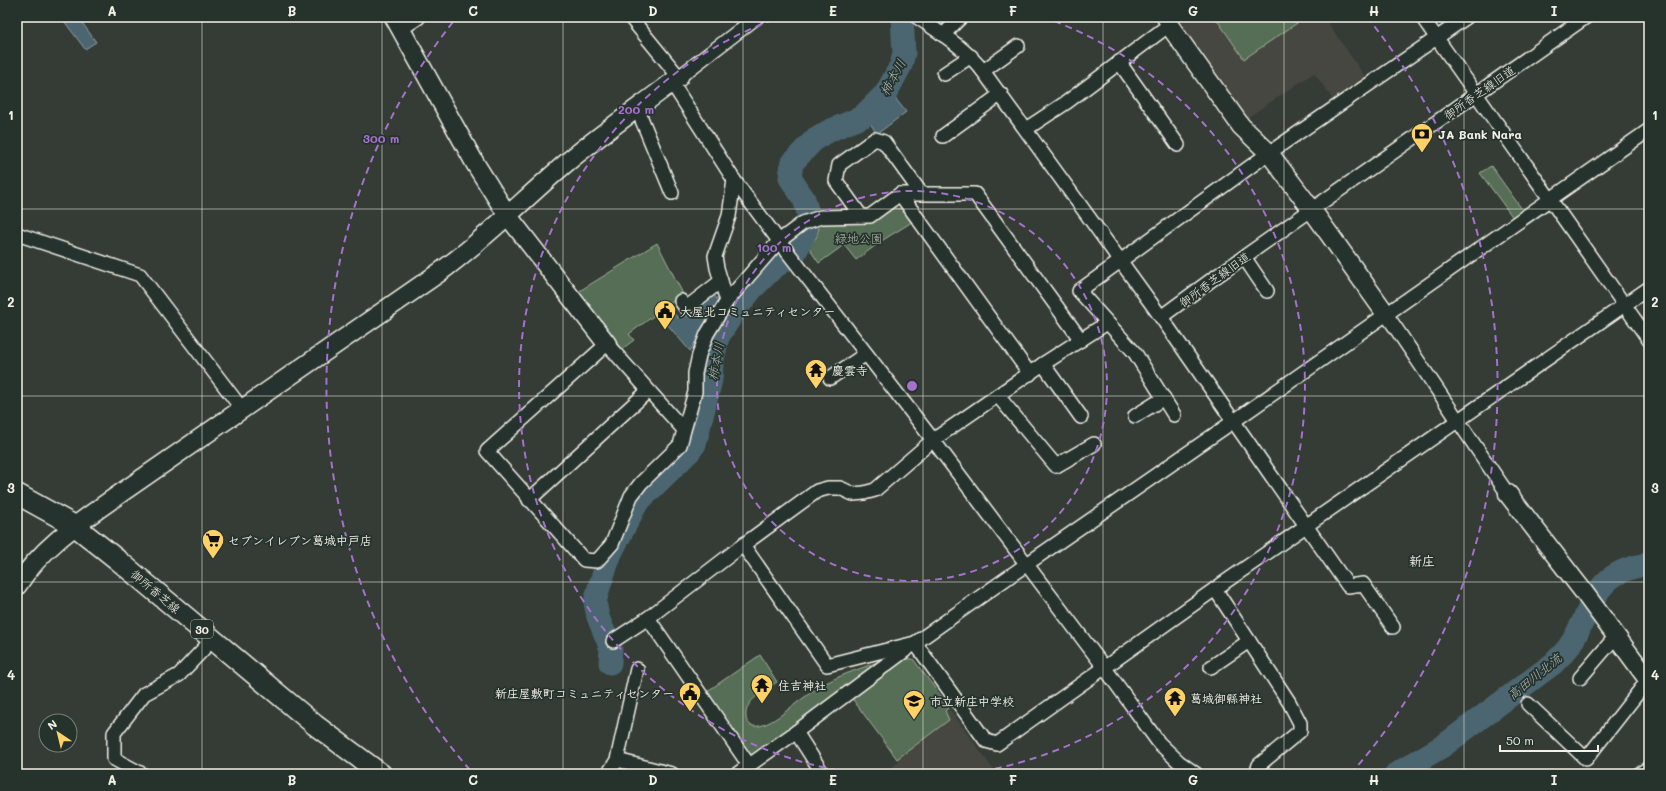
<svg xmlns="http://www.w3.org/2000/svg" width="1666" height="791" font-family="Mali,'Klee One',sans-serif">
  <rect width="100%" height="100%" fill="#343c35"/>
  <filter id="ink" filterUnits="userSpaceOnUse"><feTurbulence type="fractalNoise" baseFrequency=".025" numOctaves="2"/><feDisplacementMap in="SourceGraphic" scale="8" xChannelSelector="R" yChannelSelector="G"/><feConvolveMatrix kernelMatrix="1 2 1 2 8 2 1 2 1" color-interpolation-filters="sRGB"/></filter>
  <g filter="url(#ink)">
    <g fill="#45473f">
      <path d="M 1188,17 L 1324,17 L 1368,81 L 1336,104 L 1314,73 L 1244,120 L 1179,28 L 1180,23 Z"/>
      <path d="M 913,659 L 997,774 L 882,774 L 899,762 L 851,697 Z"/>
    </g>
    <g fill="#556e54" stroke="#a4b09e">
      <path d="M 1215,17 L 1306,17 L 1244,59 Z"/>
      <path d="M 1491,166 L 1524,212 L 1514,219 L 1480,173 Z"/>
      <path d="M 893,208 L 906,209 L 912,222 L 883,240 L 856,260 L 844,245 L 819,263 L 808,247 L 816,238 L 820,224 L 873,222 Z"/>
      <path d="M 657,243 L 683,294 L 629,334 L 634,340 L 618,352 L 573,295 Z"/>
      <path d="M 760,655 L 777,682 C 766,690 744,700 746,717 C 746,721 749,725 753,726 C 762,728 774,720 781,715 C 798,702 815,688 834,679 C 849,672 865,667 880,661 L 883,665 L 742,766 L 696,699 Z"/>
      <path d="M 904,659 L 913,659 L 949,707 L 945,711 L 949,720 L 897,759 L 851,697 Z"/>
    </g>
    <g fill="#4c6671" stroke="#8f9ea1">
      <path d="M 71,17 L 78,17 L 96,42 L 85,49 L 64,21 Z"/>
      <path d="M 891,93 L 906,112 L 877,134 L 868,120 L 882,106 Z"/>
      <path d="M 712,292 L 719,302 L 690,351 L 661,317 L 671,310 L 678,318 Z"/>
    </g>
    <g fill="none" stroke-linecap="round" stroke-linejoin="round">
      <g stroke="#4c6671" stroke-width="23">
        <path d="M 610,663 L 611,649 L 598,617 L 595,602 L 600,584 L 611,553 L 637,503 L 689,452 L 695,444 L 711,380 L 712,363 L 718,337 L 736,309 L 753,288 L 772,269 L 795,253 L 806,231 L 808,213 L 804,199 L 790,178 L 792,163 L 816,138 L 831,130 L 862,117 L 886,93 L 901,65 L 904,53 L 902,17"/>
        <path d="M 1396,774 L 1443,746 L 1554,663 C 1559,657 1566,652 1570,645 C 1596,604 1592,572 1649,564"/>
      </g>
      <g stroke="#f4f1e8" stroke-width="16">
        <g id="street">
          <path d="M 630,17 L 679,77 L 757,17"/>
          <path d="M 917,17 C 942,34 964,47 983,71 L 1161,317 L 1348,586 L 1363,584 L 1393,627"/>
          <path d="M 1422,17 L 1649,340"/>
          <path d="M 401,29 L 419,17"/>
          <path d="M 943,35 L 961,17"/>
          <path d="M 1119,62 L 1178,145"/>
          <path d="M 983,71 L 1018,46"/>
          <path d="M 944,74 L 971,56"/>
          <path d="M 672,83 L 734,180 L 779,241 L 933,440 L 1104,667 L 1159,743 L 1179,762 L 1196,774"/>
          <path d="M 637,108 L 672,193"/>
          <path d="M 1026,129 L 1067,102 L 1169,25 L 1163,17"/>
          <path d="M 943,136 L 1001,94"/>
          <path d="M 900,194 L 1030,374"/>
          <path d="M 861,216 L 836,181 L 839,165 L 875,139 L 884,142 L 921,193"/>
          <path d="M 17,234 L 140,275 L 242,409"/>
          <path d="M 1244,257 L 1267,291"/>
          <path d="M 681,301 L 686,308 L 721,281"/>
          <path d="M 727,301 L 717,268 L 715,256 L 729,216 L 734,180"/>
          <path d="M 1386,314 C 1427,373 1466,434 1508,494"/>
          <path d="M 1161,317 L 1214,278 L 1586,17"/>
          <path d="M 1043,364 L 1081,417"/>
          <path d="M 830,378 L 866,354"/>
          <path d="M 998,396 L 1056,466 L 1094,444"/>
          <path d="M 1174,415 L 1135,353 L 1079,291 L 1269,153 L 1467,17"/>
          <path d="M 1135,416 L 1164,398"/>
          <path d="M 684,430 L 680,445 L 641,483 L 631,496 L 612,544 L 597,561 L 584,560 L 487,451 L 607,344 L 684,430 L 695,392 L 695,373 L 699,355 L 707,334 L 727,301 L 779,241 L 803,223 L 821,217 L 870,216 L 900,194 L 975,194 L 1081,340"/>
          <path d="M 529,500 L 648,391"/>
          <path d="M 743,545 L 827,665 L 915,643 L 986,741 L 997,744 L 1215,589 L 1649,288"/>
          <path d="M 1215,589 L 1289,702 L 1300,723 L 1300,731 L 1259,765 L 1256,774"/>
          <path d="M 613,641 L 648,618"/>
          <path d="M 1211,667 L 1249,641"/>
          <path d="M 1580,678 L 1616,636"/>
          <path d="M 1528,704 L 1586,759 L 1648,680"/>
          <path d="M 796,732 L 823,774"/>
          <path d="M 617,760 L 672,774"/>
          <path d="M 749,765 L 648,618 L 743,545 L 817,491 L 828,488 L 840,488 L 853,494 L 864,493 L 875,490 L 933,440 L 1043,364 L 1107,323"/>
          <path d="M 142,774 L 114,759 L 114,733 L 144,694 L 179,675 L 213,639"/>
          <path d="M 608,774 L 617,760 L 637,669"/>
          <path d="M 737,774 L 796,732 L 915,643 L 1027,564 L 1234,421 L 1649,130"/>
          <path d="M 1639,774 L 1649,768"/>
        </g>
      </g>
      <g stroke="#f4f1e8" stroke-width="21">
        <g id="secondary">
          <path d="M 394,17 L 476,165 L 508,216 L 607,344"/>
          <path d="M 1169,25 L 1241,126 L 1269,153 L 1312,210 L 1386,314"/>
          <path d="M 1508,494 L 1583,591 L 1649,681"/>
          <path d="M 17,586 C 42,546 83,520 121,493 L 440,272 C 485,239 523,200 565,164 C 602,133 641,106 679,77"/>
        </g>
      </g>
      <g stroke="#f4f1e8" stroke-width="23">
        <path id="primary" d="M 17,494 L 75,526 L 119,561 L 315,725 L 381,774"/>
      </g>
      <use href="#street" stroke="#26332d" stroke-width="13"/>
      <use href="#secondary" stroke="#26332d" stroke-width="18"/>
      <use href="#primary" stroke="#26332d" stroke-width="20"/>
    </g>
  </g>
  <path fill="none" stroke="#f4f1e8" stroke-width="1" stroke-opacity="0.55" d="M 202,17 L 202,774M 382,17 L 382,774M 563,17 L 563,774M 743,17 L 743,774M 923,17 L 923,774M 1103,17 L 1103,774M 1284,17 L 1284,774M 1464,17 L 1464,774M 17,209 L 1649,209M 17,396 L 1649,396M 17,582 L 1649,582"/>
  <g fill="none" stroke="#a571cd" stroke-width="2" stroke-dasharray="7 5">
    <circle cx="912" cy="386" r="195"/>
    <path d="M861 774A391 391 0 0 1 781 17M1043 17A391 391 0 0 1 963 774"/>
    <path d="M470 770A586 586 0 0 1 457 17M1367 17A586 586 0 0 1 1354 770"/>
  </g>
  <defs>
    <g id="bank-pin" transform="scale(1.15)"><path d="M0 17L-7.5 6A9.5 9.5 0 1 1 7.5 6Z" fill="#ffd166" stroke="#26332d"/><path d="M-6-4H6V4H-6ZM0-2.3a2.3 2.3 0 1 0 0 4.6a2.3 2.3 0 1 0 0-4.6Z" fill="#111"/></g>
    <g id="civic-pin" transform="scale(1.15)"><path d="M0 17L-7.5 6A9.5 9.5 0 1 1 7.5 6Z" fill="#ffd166" stroke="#26332d"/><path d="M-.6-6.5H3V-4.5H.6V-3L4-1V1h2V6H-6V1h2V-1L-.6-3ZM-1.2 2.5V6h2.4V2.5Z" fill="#111"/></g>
    <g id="temple-pin" transform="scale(1.15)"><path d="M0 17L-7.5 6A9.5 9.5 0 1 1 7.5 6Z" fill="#ffd166" stroke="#26332d"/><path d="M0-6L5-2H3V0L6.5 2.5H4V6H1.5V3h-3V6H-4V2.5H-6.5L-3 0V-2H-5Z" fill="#111"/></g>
    <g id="supermarket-pin" transform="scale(1.15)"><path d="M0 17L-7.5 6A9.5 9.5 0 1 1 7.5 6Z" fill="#ffd166" stroke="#26332d"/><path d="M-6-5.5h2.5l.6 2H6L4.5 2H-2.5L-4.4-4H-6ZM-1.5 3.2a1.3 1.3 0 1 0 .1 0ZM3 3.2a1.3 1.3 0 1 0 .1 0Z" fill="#111"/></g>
    <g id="school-pin" transform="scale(1.15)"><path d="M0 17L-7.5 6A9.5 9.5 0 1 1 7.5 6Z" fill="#ffd166" stroke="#26332d"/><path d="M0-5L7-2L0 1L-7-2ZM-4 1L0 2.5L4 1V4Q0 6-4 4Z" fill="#111"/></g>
  </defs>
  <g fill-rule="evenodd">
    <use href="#bank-pin" x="1422" y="134"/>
    <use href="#civic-pin" x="665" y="311"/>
    <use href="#temple-pin" x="816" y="370"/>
    <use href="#supermarket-pin" x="213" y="540"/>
    <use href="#temple-pin" x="762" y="685"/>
    <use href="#civic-pin" x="690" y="693"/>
    <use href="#temple-pin" x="1175" y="698"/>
    <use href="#school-pin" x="914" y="701"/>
  </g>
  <g text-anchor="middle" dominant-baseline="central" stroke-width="3.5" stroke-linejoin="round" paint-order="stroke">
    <rect fill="#26332d" stroke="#b6b8b0" stroke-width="1" x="191" y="620" width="22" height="18" rx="3"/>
    <g font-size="11" font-weight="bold" fill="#f4f1e8">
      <text x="202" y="629">30</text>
    </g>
    <g font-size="12" fill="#f4f1e8" stroke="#26332d">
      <text transform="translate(1479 92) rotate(-35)">御所香芝線旧道</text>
      <text transform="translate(1214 279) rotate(-36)">御所香芝線旧道</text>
      <text transform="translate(156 591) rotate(40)">御所香芝線</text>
    </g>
    <g font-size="12" font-weight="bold" fill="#f4f1e8" stroke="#26332d" text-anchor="start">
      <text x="1438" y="134">JA Bank Nara</text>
      <text x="680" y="311">大屋北コミュニティセンター</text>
      <text x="832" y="370">慶雲寺</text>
      <text x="228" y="540">セブンイレブン葛城中戸店</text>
      <text x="778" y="685">住吉神社</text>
      <text x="674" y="693" text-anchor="end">新庄屋敷町コミュニティセンター</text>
      <text x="1190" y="698">葛城御縣神社</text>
      <text x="930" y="701">市立新庄中学校</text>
    </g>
    <g font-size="12" fill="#b4bdad" stroke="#26332d">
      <text x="859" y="238">緑地公園</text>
    </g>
    <g font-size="13" font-style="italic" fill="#b1b9b8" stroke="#26332d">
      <text transform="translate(892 77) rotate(-61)">柿本川</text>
      <text transform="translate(715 361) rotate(-79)">柿本川</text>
      <text transform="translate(1534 676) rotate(-39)">高田川北流</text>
    </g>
    <g font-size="13" font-weight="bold" fill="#f4f1e8" stroke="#26332d">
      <text x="1422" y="560">新庄</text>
    </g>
  </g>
  <circle cx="912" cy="386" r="6" fill="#a571cd" stroke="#26332d" stroke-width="2"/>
  <g font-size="12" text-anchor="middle" font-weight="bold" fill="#a571cd" stroke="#26332d" stroke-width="3.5" stroke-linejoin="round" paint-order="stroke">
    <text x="636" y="114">200 m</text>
    <text x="381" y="143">300 m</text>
    <text x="774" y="252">100 m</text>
  </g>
  <rect width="1666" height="791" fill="none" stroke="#26332d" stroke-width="44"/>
  <g transform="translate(58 733) rotate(325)"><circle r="19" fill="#26332d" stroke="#787f78"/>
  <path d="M0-3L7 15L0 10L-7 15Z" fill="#ffd166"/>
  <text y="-6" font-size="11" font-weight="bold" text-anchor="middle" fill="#f4f1e8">N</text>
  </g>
  <path d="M1500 745v6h98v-6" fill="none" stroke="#f4f1e8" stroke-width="2"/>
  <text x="1506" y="745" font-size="12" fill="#f4f1e8" stroke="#26332d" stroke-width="3" paint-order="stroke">50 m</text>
  <rect x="22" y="22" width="1622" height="747" fill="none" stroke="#f4f1e8" stroke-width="1.5"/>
  <g font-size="13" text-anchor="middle" font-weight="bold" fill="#f4f1e8">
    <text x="112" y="16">A</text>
    <text x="292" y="16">B</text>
    <text x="473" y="16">C</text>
    <text x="653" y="16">D</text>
    <text x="833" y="16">E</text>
    <text x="1013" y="16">F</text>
    <text x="1193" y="16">G</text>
    <text x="1374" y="16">H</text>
    <text x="1554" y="16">I</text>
    <text x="11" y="120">1</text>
    <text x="1655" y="120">1</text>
    <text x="11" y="307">2</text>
    <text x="1655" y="307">2</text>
    <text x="11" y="493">3</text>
    <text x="1655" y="493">3</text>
    <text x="11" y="680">4</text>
    <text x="1655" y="680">4</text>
    <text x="112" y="785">A</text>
    <text x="292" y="785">B</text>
    <text x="473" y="785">C</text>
    <text x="653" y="785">D</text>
    <text x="833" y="785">E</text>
    <text x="1013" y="785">F</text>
    <text x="1193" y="785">G</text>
    <text x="1374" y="785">H</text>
    <text x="1554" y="785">I</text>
  </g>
</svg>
